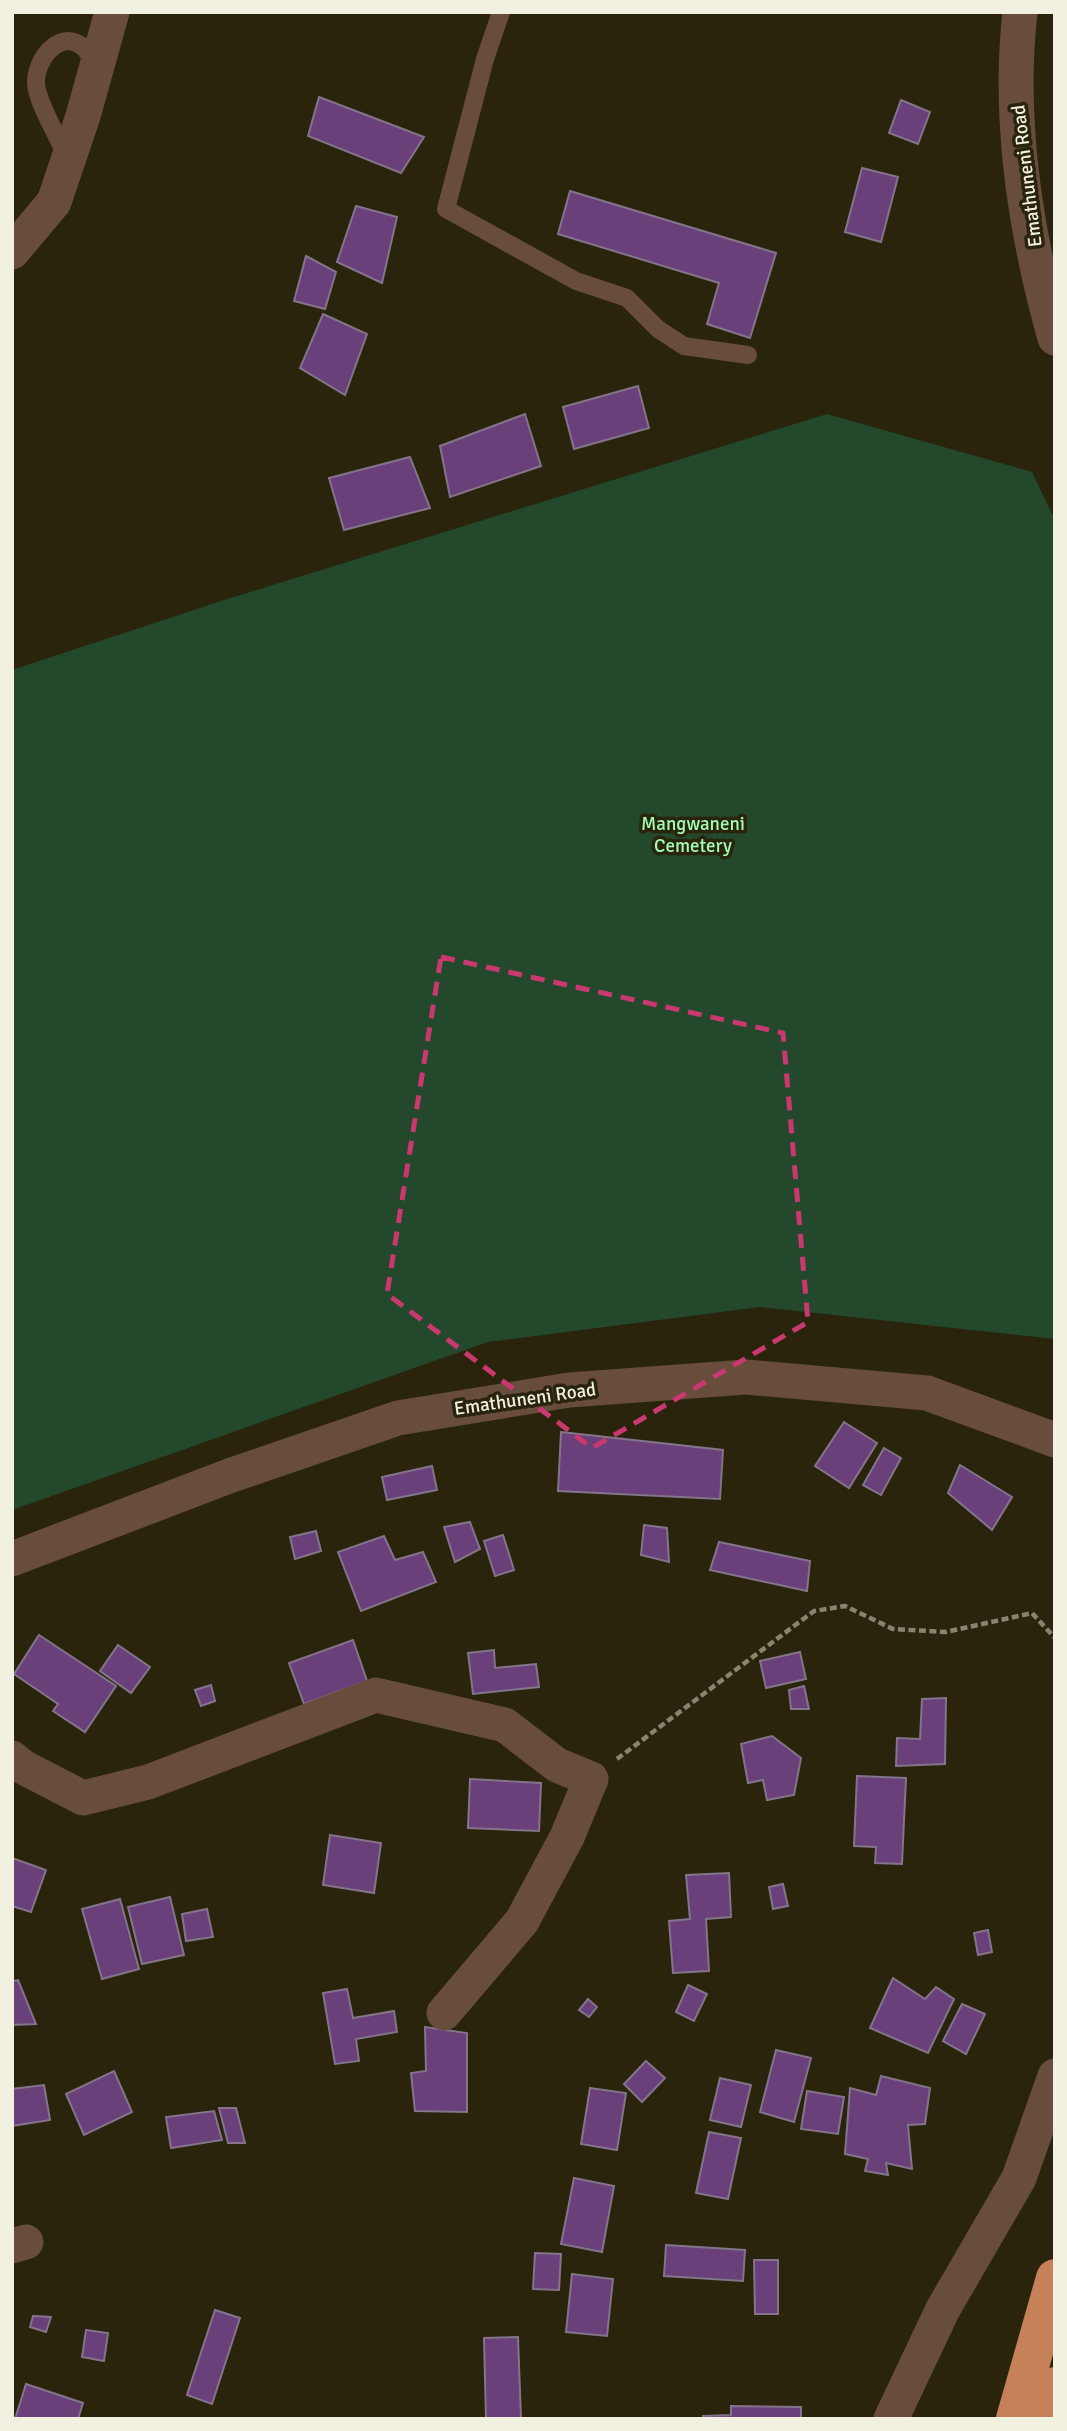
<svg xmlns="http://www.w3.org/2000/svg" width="1067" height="2431" font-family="Signika,sans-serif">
  <rect width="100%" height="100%" fill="#29240b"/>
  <path fill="#23482c" d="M 827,414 L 1032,472 L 1055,520 L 1055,1339 L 760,1307 L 488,1342 L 12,1510 L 12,670 L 224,600 Z"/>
  <g fill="#694079" stroke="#84748b" stroke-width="2">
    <path d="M 319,97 L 424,137 L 401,173 L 308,136 Z"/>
    <path d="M 901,100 L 930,112 L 918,144 L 889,133 Z"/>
    <path d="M 862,168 L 898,177 L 881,242 L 845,232 Z"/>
    <path d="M 570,191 L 776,253 L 750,338 L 707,324 L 719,283 L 558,234 Z"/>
    <path d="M 356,206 L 397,217 L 382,283 L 337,262 Z"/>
    <path d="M 306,256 L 336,272 L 325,309 L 294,301 Z"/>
    <path d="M 323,314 L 367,334 L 345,395 L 300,368 Z"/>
    <path d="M 638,386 L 649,428 L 574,449 L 563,407 Z"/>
    <path d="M 525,414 L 541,466 L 450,497 L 440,446 Z"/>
    <path d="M 410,457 L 430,508 L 344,530 L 329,478 Z"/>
    <path d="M 844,1422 L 877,1443 L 849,1488 L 815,1466 Z"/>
    <path d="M 561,1432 L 723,1450 L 720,1499 L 558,1491 Z"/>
    <path d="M 884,1448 L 901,1458 L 881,1495 L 863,1485 Z"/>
    <path d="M 960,1465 L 1012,1497 L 992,1530 L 948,1493 Z"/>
    <path d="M 432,1466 L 437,1490 L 387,1500 L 382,1477 Z"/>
    <path d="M 470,1522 L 480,1549 L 455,1562 L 444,1527 Z"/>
    <path d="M 644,1525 L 667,1528 L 669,1562 L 641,1555 Z"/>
    <path d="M 316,1531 L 321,1551 L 295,1559 L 290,1537 Z"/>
    <path d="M 503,1535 L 514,1570 L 495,1576 L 484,1541 Z"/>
    <path d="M 384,1536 L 395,1560 L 423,1552 L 436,1582 L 361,1611 L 338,1552 Z"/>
    <path d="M 719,1542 L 810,1561 L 807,1591 L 710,1570 Z"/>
    <path d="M 39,1635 L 116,1686 L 85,1732 L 53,1711 L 58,1704 L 14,1674 Z"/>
    <path d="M 353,1640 L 367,1681 L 304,1704 L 289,1663 Z"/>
    <path d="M 118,1645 L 150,1667 L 131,1693 L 100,1671 Z"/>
    <path d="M 494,1650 L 495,1668 L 536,1664 L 539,1687 L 473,1694 L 468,1653 Z"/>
    <path d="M 800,1652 L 806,1679 L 766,1688 L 760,1661 Z"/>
    <path d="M 211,1685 L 215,1701 L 201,1706 L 195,1690 Z"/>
    <path d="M 804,1686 L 809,1709 L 791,1709 L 789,1690 Z"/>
    <path d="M 946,1698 L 945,1764 L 896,1766 L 897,1738 L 920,1739 L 922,1699 Z"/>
    <path d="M 772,1736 L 801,1758 L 794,1795 L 767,1800 L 763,1780 L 748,1783 L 741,1744 Z"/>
    <path d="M 857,1776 L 906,1778 L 902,1864 L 875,1863 L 876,1847 L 854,1846 Z"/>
    <path d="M 470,1779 L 541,1783 L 539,1831 L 468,1828 Z"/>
    <path d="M 330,1835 L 381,1843 L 374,1893 L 323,1885 Z"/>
    <path d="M 12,1858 L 46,1870 L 31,1912 L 12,1906 Z"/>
    <path d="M 729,1873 L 731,1917 L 706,1919 L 709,1971 L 673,1973 L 669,1921 L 690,1919 L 686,1875 Z"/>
    <path d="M 783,1884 L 788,1906 L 773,1909 L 769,1887 Z"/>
    <path d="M 170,1897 L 184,1955 L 142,1964 L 128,1907 Z"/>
    <path d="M 120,1899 L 139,1969 L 102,1979 L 82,1909 Z"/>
    <path d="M 207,1909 L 213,1937 L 186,1941 L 182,1914 Z"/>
    <path d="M 988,1930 L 992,1952 L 978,1955 L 974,1933 Z"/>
    <path d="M 893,1978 L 925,1999 L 936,1987 L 954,1999 L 928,2053 L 870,2028 Z"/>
    <path d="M 18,1980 L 36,2024 L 12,2025 L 12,1981 Z"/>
    <path d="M 688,1985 L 707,1994 L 694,2021 L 676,2012 Z"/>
    <path d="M 347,1989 L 353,2018 L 394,2011 L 397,2032 L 356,2039 L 359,2061 L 335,2064 L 323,1993 Z"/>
    <path d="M 588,1999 L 597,2007 L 589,2017 L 579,2010 Z"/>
    <path d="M 962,2004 L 985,2014 L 966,2054 L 943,2041 Z"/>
    <path d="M 425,2027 L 467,2033 L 467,2112 L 415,2111 L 411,2073 L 426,2071 Z"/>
    <path d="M 776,2050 L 811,2058 L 794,2122 L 760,2112 Z"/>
    <path d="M 646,2061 L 665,2078 L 642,2102 L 624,2084 Z"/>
    <path d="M 114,2071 L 132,2112 L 84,2135 L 66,2094 Z"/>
    <path d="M 881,2076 L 930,2088 L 925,2124 L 908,2125 L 912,2169 L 886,2163 L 888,2175 L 865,2171 L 868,2159 L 845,2154 L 850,2088 L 876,2095 Z"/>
    <path d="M 720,2078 L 751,2085 L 741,2127 L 710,2120 Z"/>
    <path d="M 44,2085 L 50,2120 L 12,2126 L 12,2089 Z"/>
    <path d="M 590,2088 L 626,2093 L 617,2150 L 581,2144 Z"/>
    <path d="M 807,2091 L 844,2097 L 838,2134 L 801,2129 Z"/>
    <path d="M 219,2108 L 236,2108 L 245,2143 L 228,2143 Z"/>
    <path d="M 214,2111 L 222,2140 L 171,2148 L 166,2117 Z"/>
    <path d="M 709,2132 L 741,2138 L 728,2199 L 696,2193 Z"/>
    <path d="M 574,2178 L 614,2186 L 602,2252 L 561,2244 Z"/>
    <path d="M 666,2245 L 745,2250 L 743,2281 L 664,2276 Z"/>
    <path d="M 535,2253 L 561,2254 L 559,2290 L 533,2289 Z"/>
    <path d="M 754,2260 L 778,2260 L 778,2314 L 755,2314 Z"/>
    <path d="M 572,2274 L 613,2279 L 607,2336 L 566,2332 Z"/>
    <path d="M 215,2310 L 240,2318 L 212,2404 L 187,2395 Z"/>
    <path d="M 33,2316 L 51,2317 L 46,2332 L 30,2327 Z"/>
    <path d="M 86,2330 L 108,2333 L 104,2361 L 82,2357 Z"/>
    <path d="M 518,2337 L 521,2419 L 486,2419 L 484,2338 Z"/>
    <path d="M 26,2384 L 83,2403 L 78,2419 L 15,2419 Z"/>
    <path d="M 731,2406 L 801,2407 L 801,2419 L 703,2419 L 703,2416 L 731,2415 Z"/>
  </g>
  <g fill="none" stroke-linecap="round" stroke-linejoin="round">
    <path stroke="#888470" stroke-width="4.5" stroke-dasharray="7 3.5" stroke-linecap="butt" d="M 617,1759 L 814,1611 L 845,1606 L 893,1629 L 946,1632 L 1032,1613 L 1055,1638"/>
    <g stroke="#684c3c" stroke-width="18">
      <path d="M 501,12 L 485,59 L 446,209 L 576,281 L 627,298 L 658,329 L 684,346 L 748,355"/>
      <path d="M 66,156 C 59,138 37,102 36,84 C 35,58 62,26 85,49 C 89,54 93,62 97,67"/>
    </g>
    <g stroke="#684c3c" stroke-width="35">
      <path d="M 1020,12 C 1008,119 1026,235 1055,338"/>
      <path d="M 12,252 L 54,202 L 83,116 L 112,12"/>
      <path d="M 12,1559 L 229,1476 L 398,1418 L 569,1390 L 746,1377 L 927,1393 L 1055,1440"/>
      <path d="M 12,1758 L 23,1767 L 83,1798 L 148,1782 L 376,1695 L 505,1725 L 557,1765 L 591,1779 L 567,1837 L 522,1921 L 444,2013"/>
      <path d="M 12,2246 L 26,2242"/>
      <path d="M 891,2419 L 943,2309 L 1019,2178 L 1055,2076"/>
    </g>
    <g stroke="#c68158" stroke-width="38">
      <path d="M 1015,2419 L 1055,2278"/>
      <path d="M 1042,2419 L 1055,2386"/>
    </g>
  </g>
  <path fill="none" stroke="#c9386f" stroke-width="5" stroke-dasharray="14 9" stroke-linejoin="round" d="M 441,957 L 783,1033 L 808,1322 L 592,1448 L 387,1294 Z"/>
  <g text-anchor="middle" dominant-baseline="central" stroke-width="7" stroke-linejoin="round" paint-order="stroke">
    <g font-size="19" fill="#f2f0e0" stroke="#29240b">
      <text transform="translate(1027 176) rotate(-97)">Emathuneni Road</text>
      <text transform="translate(525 1399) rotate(-8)">Emathuneni Road</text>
    </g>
    <g font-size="19" fill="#a0fcb4" stroke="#29240b">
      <text x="693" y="824">Mangwaneni<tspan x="693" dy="22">Cemetery</tspan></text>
    </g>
  </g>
  <rect width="1067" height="2431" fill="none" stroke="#f2f0e0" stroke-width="28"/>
</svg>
